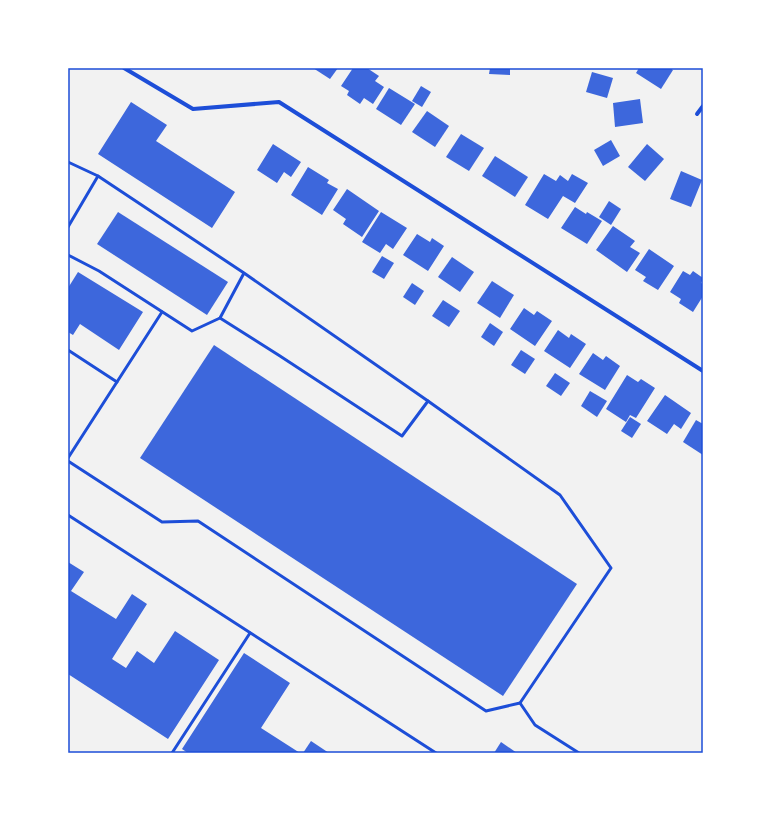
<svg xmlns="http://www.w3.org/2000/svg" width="771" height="821" font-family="'Space Grotesk',sans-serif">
  <rect width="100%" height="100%" fill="#f2f2f2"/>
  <g fill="#3d67dc">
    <path d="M 313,68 L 338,68 L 330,79 Z"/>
    <path d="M 353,68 L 367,68 L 379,76 L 375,81 L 384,87 L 373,104 L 364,98 L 360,104 L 347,95 L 349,91 L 341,86 Z"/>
    <path d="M 490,68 L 510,68 L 510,75 L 489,74 Z"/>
    <path d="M 639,68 L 670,68 L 673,70 L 661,89 L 636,73 Z"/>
    <path d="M 592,72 L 613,78 L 607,98 L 586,92 Z"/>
    <path d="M 421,86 L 431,92 L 422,107 L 412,101 Z"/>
    <path d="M 389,88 L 415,104 L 401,125 L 376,109 Z"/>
    <path d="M 640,99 L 643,123 L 615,127 L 613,103 Z"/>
    <path d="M 131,102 L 167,125 L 156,141 L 235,192 L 212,228 L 98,154 Z"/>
    <path d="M 427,111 L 449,126 L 435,147 L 412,132 Z"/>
    <path d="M 461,134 L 484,148 L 469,171 L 446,157 Z"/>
    <path d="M 611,140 L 620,156 L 603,166 L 594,150 Z"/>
    <path d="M 273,144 L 301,162 L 291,177 L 284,172 L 277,183 L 257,170 Z"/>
    <path d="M 647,144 L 664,159 L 645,181 L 628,167 Z"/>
    <path d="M 495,156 L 528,177 L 515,197 L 482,176 Z"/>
    <path d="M 308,167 L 329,180 L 327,183 L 338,189 L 322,215 L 291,195 Z"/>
    <path d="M 681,171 L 702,180 L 691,207 L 670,199 Z"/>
    <path d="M 544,174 L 556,181 L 560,175 L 568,181 L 572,174 L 588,183 L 575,203 L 563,196 L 548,219 L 525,205 Z"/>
    <path d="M 347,189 L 379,211 L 362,237 L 343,224 L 346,219 L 333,210 Z"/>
    <path d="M 609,201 L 621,209 L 611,225 L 599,217 Z"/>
    <path d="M 575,207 L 586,214 L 587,212 L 602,221 L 587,244 L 561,228 Z"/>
    <path d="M 118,212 L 228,282 L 207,315 L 97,244 Z"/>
    <path d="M 381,212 L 407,228 L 393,249 L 386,244 L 380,253 L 362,242 Z"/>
    <path d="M 613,226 L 635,241 L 630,247 L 640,253 L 627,272 L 596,250 Z"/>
    <path d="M 417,234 L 430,242 L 432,238 L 444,246 L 428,271 L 403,255 Z"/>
    <path d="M 649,249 L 674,266 L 658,290 L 643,281 L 646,277 L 635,270 Z"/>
    <path d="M 382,256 L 394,263 L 384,279 L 372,272 Z"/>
    <path d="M 452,257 L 474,272 L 460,292 L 438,277 Z"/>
    <path d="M 683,271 L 690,275 L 693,271 L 703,278 L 703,279 L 701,283 L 703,284 L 703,296 L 693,312 L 679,303 L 681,299 L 670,292 Z"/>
    <path d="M 78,272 L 143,312 L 119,350 L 80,324 L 73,335 L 68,332 L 68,288 Z"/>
    <path d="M 492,281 L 514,295 L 500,318 L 477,303 Z"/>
    <path d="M 412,283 L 424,291 L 415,305 L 403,297 Z"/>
    <path d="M 443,300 L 460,311 L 449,327 L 432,316 Z"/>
    <path d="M 524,308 L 534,315 L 537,311 L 552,321 L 535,346 L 510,329 Z"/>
    <path d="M 490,323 L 503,332 L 494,346 L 481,337 Z"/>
    <path d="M 558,330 L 569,338 L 571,334 L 586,344 L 570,368 L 544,351 Z"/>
    <path d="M 214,345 L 577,584 L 503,696 L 140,458 Z"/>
    <path d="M 521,350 L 535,359 L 525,374 L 511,365 Z"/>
    <path d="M 593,353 L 603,360 L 606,356 L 620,366 L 605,390 L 579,374 Z"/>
    <path d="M 555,373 L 570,383 L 561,396 L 546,386 Z"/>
    <path d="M 627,375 L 638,382 L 641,379 L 655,388 L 636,418 L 630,415 L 626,422 L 606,409 Z"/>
    <path d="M 590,391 L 607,401 L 597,417 L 581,406 Z"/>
    <path d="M 665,395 L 691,413 L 681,429 L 674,424 L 667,434 L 647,421 Z"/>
    <path d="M 630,417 L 641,424 L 632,438 L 621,431 Z"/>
    <path d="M 696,420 L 703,424 L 703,455 L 683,442 Z"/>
    <path d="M 68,562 L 84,572 L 71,591 L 116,619 L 132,594 L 147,604 L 112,659 L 126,668 L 137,651 L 154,663 L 175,631 L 219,660 L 168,739 L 68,674 Z"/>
    <path d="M 244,653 L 290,683 L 261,728 L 300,753 L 188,753 L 182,749 Z"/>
    <path d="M 311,741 L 329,753 L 303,753 Z"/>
    <path d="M 501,742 L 517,753 L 494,753 Z"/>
  </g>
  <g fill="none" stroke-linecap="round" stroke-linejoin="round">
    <g stroke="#1d4ed8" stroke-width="3">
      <path d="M 68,162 L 98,176 L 68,227"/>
      <path d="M 98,176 L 244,273 L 220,318 L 280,356 L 402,436 L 428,401 L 244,273"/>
      <path d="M 68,255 L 99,271 L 192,331 L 220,318"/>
      <path d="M 68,350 L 117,382"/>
      <path d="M 68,458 L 162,312"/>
      <path d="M 68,461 L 162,522 L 198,521 L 486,711 L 520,703 L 611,568 L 560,495 L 428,401"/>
      <path d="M 68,515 L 436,753"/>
      <path d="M 520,703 L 535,725 L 579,753"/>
      <path d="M 172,753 L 250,633"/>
    </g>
    <g stroke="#1d4ed8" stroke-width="4">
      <path d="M 124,68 L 193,109 L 279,102 L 703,371"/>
      <path d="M 697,114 L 703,106"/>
    </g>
  </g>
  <rect width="771" height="821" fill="none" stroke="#ffffff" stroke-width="138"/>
  <rect x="69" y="69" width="633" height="683" fill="none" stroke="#1d4ed8" stroke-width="1.5"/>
</svg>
